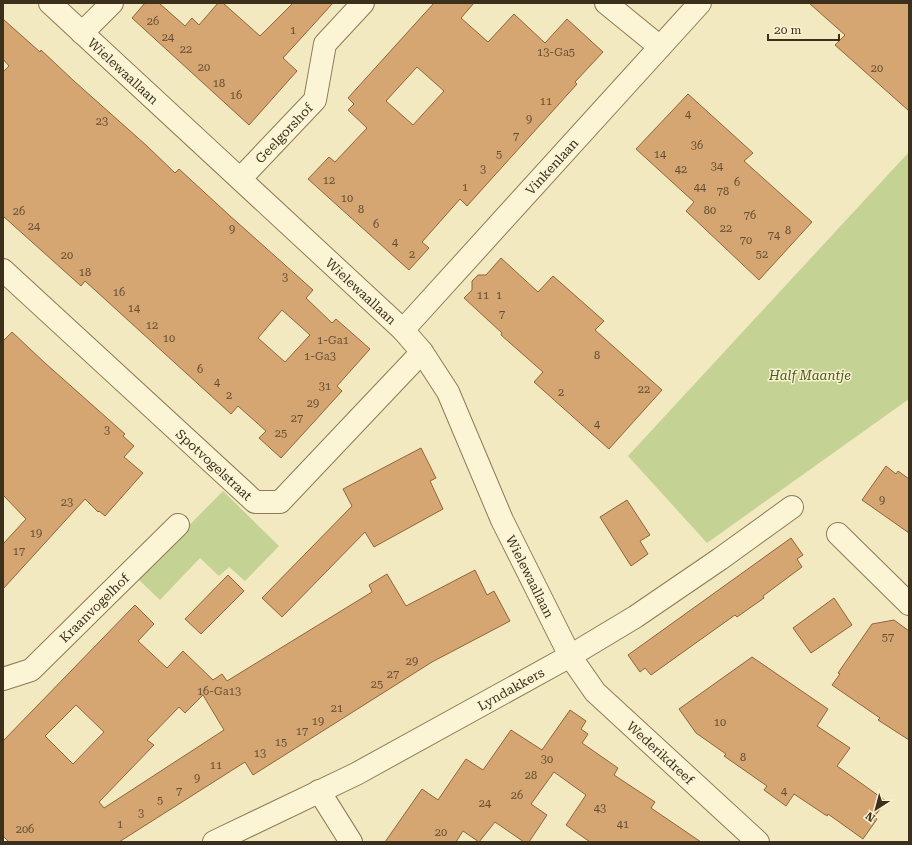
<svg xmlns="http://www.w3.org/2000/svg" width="912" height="845" font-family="'Roboto Serif',serif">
  <rect width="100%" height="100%" fill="#f3e9c0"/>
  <g fill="#c4d293">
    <path d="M 909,152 L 909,399 L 707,543 L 628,456 Z"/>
    <path d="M 223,491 L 279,546 L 245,581 L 229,567 L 219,576 L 200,558 L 160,600 L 137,578 Z"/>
  </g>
  <g fill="#d5a672" stroke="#906539" fill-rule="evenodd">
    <path d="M 145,3 L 159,3 L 185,26 L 192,18 L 199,25 L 218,3 L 223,3 L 260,36 L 293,3 L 333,3 L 283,58 L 297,71 L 249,125 L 132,18 Z"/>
    <path d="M 434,3 L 474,3 L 461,18 L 488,42 L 514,14 L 545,43 L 567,19 L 603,52 L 575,82 L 577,84 L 467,206 L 460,199 L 422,242 L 429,248 L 409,270 L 308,179 L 329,157 L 335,162 L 367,128 L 348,110 L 354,104 L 348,98 ZM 417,67 L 444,91 L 413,125 L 386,101 Z"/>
    <path d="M 809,3 L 909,3 L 909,111 L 835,45 L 845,35 Z"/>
    <path d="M 3,19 L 40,52 L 41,50 L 74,81 L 147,146 L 175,173 L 179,169 L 229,215 L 313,290 L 306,298 L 332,323 L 336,319 L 370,349 L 337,386 L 342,391 L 281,458 L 259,438 L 266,431 L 238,406 L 231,414 L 85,281 L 81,286 L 3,216 L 3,72 L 9,66 L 3,59 ZM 282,310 L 310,335 L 285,362 L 258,338 Z"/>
    <path d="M 688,94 L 753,153 L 744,161 L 812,222 L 759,280 L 686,211 L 694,202 L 636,149 Z"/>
    <path d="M 501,258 L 538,292 L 553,276 L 604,321 L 595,330 L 662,390 L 609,449 L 534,382 L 543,372 L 501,335 L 502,333 L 464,298 L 472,290 L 472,281 L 478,275 L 486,275 Z"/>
    <path d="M 12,332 L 45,363 L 125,434 L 123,436 L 134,446 L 124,457 L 143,473 L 105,516 L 99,511 L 98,512 L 85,499 L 3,589 L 3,544 L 26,519 L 3,495 L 3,341 Z"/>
    <path d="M 421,448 L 436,478 L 430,481 L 443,509 L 374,547 L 365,532 L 282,617 L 262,598 L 352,506 L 343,489 Z"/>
    <path d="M 886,466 L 896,474 L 898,471 L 909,479 L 909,533 L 862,500 Z"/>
    <path d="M 627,500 L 650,535 L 640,541 L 648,554 L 631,566 L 600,517 Z"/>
    <path d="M 791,538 L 803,555 L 797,559 L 802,567 L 763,596 L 764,598 L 737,617 L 735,615 L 651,675 L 645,668 L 640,672 L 628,655 Z"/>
    <path d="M 475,570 L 487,595 L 494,591 L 510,621 L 432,662 L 253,775 L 245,762 L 119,842 L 9,842 L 3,836 L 3,741 L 135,605 L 154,624 L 138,641 L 167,668 L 183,651 L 213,680 L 222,674 L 227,681 L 372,592 L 369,585 L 387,574 L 406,606 ZM 203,695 L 224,730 L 104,808 L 99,802 L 154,745 L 147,740 L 179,707 L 185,713 ZM 76,705 L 104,732 L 73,764 L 45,736 Z"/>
    <path d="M 228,575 L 244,591 L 201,634 L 185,619 Z"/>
    <path d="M 834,598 L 852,625 L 811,653 L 793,628 Z"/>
    <path d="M 894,620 L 909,631 L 909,740 L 878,720 L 880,718 L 832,685 L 840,674 L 838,673 L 872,624 Z"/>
    <path d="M 752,657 L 828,709 L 817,726 L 850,748 L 837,766 L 886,801 L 874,817 L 877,819 L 863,839 L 828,814 L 827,816 L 794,794 L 786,806 L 764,790 L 767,786 L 724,756 L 726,754 L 696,733 L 679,709 Z"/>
    <path d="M 570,710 L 586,721 L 581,729 L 588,734 L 582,743 L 618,768 L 614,775 L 655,802 L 651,808 L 701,842 L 590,842 L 566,825 L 586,795 L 554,772 L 531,804 L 547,815 L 529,842 L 524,842 L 495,822 L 479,842 L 463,831 L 456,842 L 385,842 L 422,789 L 438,800 L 466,759 L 483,770 L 511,730 L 542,750 Z"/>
  </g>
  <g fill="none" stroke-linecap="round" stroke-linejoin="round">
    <g stroke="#8e7a56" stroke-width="24">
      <g id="minor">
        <path id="s1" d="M 50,3 L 403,330 L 422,352 L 448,392 L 502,520 L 570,656 L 595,692 L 758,842"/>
        <path d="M 606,3 L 660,47"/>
        <path d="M 82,33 L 112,3"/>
        <path id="s2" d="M 241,178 L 315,100 L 325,44 L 363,3"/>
        <path id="s3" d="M 3,270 L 255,502 L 280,502 L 422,352"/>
        <path id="s4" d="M 403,330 L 700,3"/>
        <path d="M 838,534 L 909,604"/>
        <path id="s5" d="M 3,679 L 31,670 L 178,525"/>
        <path d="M 319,791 L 351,842"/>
        <path id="s6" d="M 214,842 L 356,774 L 570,656 L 635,617 L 720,559 L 792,507"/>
      </g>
    </g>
    <use href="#minor" stroke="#fcf5d5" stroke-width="22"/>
  </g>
  <g text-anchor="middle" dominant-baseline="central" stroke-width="3" stroke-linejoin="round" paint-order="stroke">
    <g font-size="11" fill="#624d32">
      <text x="153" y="21">26</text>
      <text x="293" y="30">1</text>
      <text x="168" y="37">24</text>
      <text x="186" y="49">22</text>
      <text x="556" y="52">13-Ga5</text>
      <text x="204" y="67">20</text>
      <text x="877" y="68">20</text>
      <text x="219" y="83">18</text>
      <text x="236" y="95">16</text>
      <text x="546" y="101">11</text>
      <text x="688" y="114">4</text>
      <text x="529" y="119">9</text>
      <text x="102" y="121">23</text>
      <text x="516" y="136">7</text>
      <text x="697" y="145">36</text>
      <text x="499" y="154">5</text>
      <text x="660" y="154">14</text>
      <text x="717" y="166">34</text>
      <text x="483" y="169">3</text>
      <text x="681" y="169">42</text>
      <text x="329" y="180">12</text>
      <text x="737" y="182">6</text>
      <text x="465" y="187">1</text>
      <text x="700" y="187">44</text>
      <text x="723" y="191">78</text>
      <text x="347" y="198">10</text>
      <text x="361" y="209">8</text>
      <text x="710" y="210">80</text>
      <text x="19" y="211">26</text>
      <text x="750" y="215">76</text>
      <text x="376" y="224">6</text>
      <text x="34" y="226">24</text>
      <text x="726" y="228">22</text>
      <text x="232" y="229">9</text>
      <text x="788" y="230">8</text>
      <text x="774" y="235">74</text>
      <text x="746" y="240">70</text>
      <text x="395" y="242">4</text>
      <text x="412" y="254">2</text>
      <text x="762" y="254">52</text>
      <text x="67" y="255">20</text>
      <text x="85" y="272">18</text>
      <text x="285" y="277">3</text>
      <text x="119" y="292">16</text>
      <text x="483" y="295">11</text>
      <text x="499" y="295">1</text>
      <text x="134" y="308">14</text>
      <text x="502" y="314">7</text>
      <text x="152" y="325">12</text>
      <text x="169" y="338">10</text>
      <text x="333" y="340">1-Ga1</text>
      <text x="597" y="355">8</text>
      <text x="320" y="356">1-Ga3</text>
      <text x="200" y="369">6</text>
      <text x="217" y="382">4</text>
      <text x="325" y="386">31</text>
      <text x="644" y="389">22</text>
      <text x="561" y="392">2</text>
      <text x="229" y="395">2</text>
      <text x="313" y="403">29</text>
      <text x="297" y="418">27</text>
      <text x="597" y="424">4</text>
      <text x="107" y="430">3</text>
      <text x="281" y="433">25</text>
      <text x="882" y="500">9</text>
      <text x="67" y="502">23</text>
      <text x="36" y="533">19</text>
      <text x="19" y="551">17</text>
      <text x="888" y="637">57</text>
      <text x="412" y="661">29</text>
      <text x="393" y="674">27</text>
      <text x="377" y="684">25</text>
      <text x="219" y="691">16-Ga13</text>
      <text x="337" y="708">21</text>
      <text x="318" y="721">19</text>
      <text x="720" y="722">10</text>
      <text x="302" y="731">17</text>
      <text x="281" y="742">15</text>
      <text x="260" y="753">13</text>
      <text x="743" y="757">8</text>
      <text x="547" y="759">30</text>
      <text x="216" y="765">11</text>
      <text x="531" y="775">28</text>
      <text x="197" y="778">9</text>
      <text x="179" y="791">7</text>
      <text x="784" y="791">4</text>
      <text x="517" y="795">26</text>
      <text x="160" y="800">5</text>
      <text x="485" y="803">24</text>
      <text x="600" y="808">43</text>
      <text x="141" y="813">3</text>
      <text x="120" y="824">1</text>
      <text x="623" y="824">41</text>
      <text x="25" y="829">206</text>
      <text x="441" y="832">20</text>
    </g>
    <g font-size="13" fill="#3c2f1c" stroke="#f9f2d1">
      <text stroke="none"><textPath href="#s1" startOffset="100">Wielewaallaan</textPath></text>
      <text stroke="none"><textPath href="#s2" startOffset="62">Geelgorshof</textPath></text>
      <text stroke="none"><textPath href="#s4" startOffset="221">Vinkenlaan</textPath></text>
      <text stroke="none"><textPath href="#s1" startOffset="424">Wielewaallaan</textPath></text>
      <text stroke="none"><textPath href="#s3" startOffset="287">Spotvogelstraat</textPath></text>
      <text stroke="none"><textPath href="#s1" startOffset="760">Wielewaallaan</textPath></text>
      <text stroke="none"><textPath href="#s5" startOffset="118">Kraanvogelhof</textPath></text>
      <text stroke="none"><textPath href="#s6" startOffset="334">Lyndakkers</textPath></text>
      <text stroke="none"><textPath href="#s1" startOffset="982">Wederikdreef</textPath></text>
    </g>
    <g font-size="13" font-style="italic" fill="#465b20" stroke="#f9f2d1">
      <text x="810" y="375">Half Maantje</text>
    </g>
  </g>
  <rect width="912" height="845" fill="none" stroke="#3c2f1c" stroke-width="8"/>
  <g transform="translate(876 809) rotate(216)" stroke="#f9f2d1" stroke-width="3" paint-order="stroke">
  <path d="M0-3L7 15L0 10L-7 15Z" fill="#3c2f1c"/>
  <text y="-6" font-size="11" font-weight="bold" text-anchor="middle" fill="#3c2f1c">N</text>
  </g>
  <path d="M768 34v6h71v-6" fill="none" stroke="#3c2f1c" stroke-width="2"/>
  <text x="774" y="34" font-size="12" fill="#3c2f1c" stroke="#f9f2d1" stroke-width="3" paint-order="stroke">20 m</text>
</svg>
